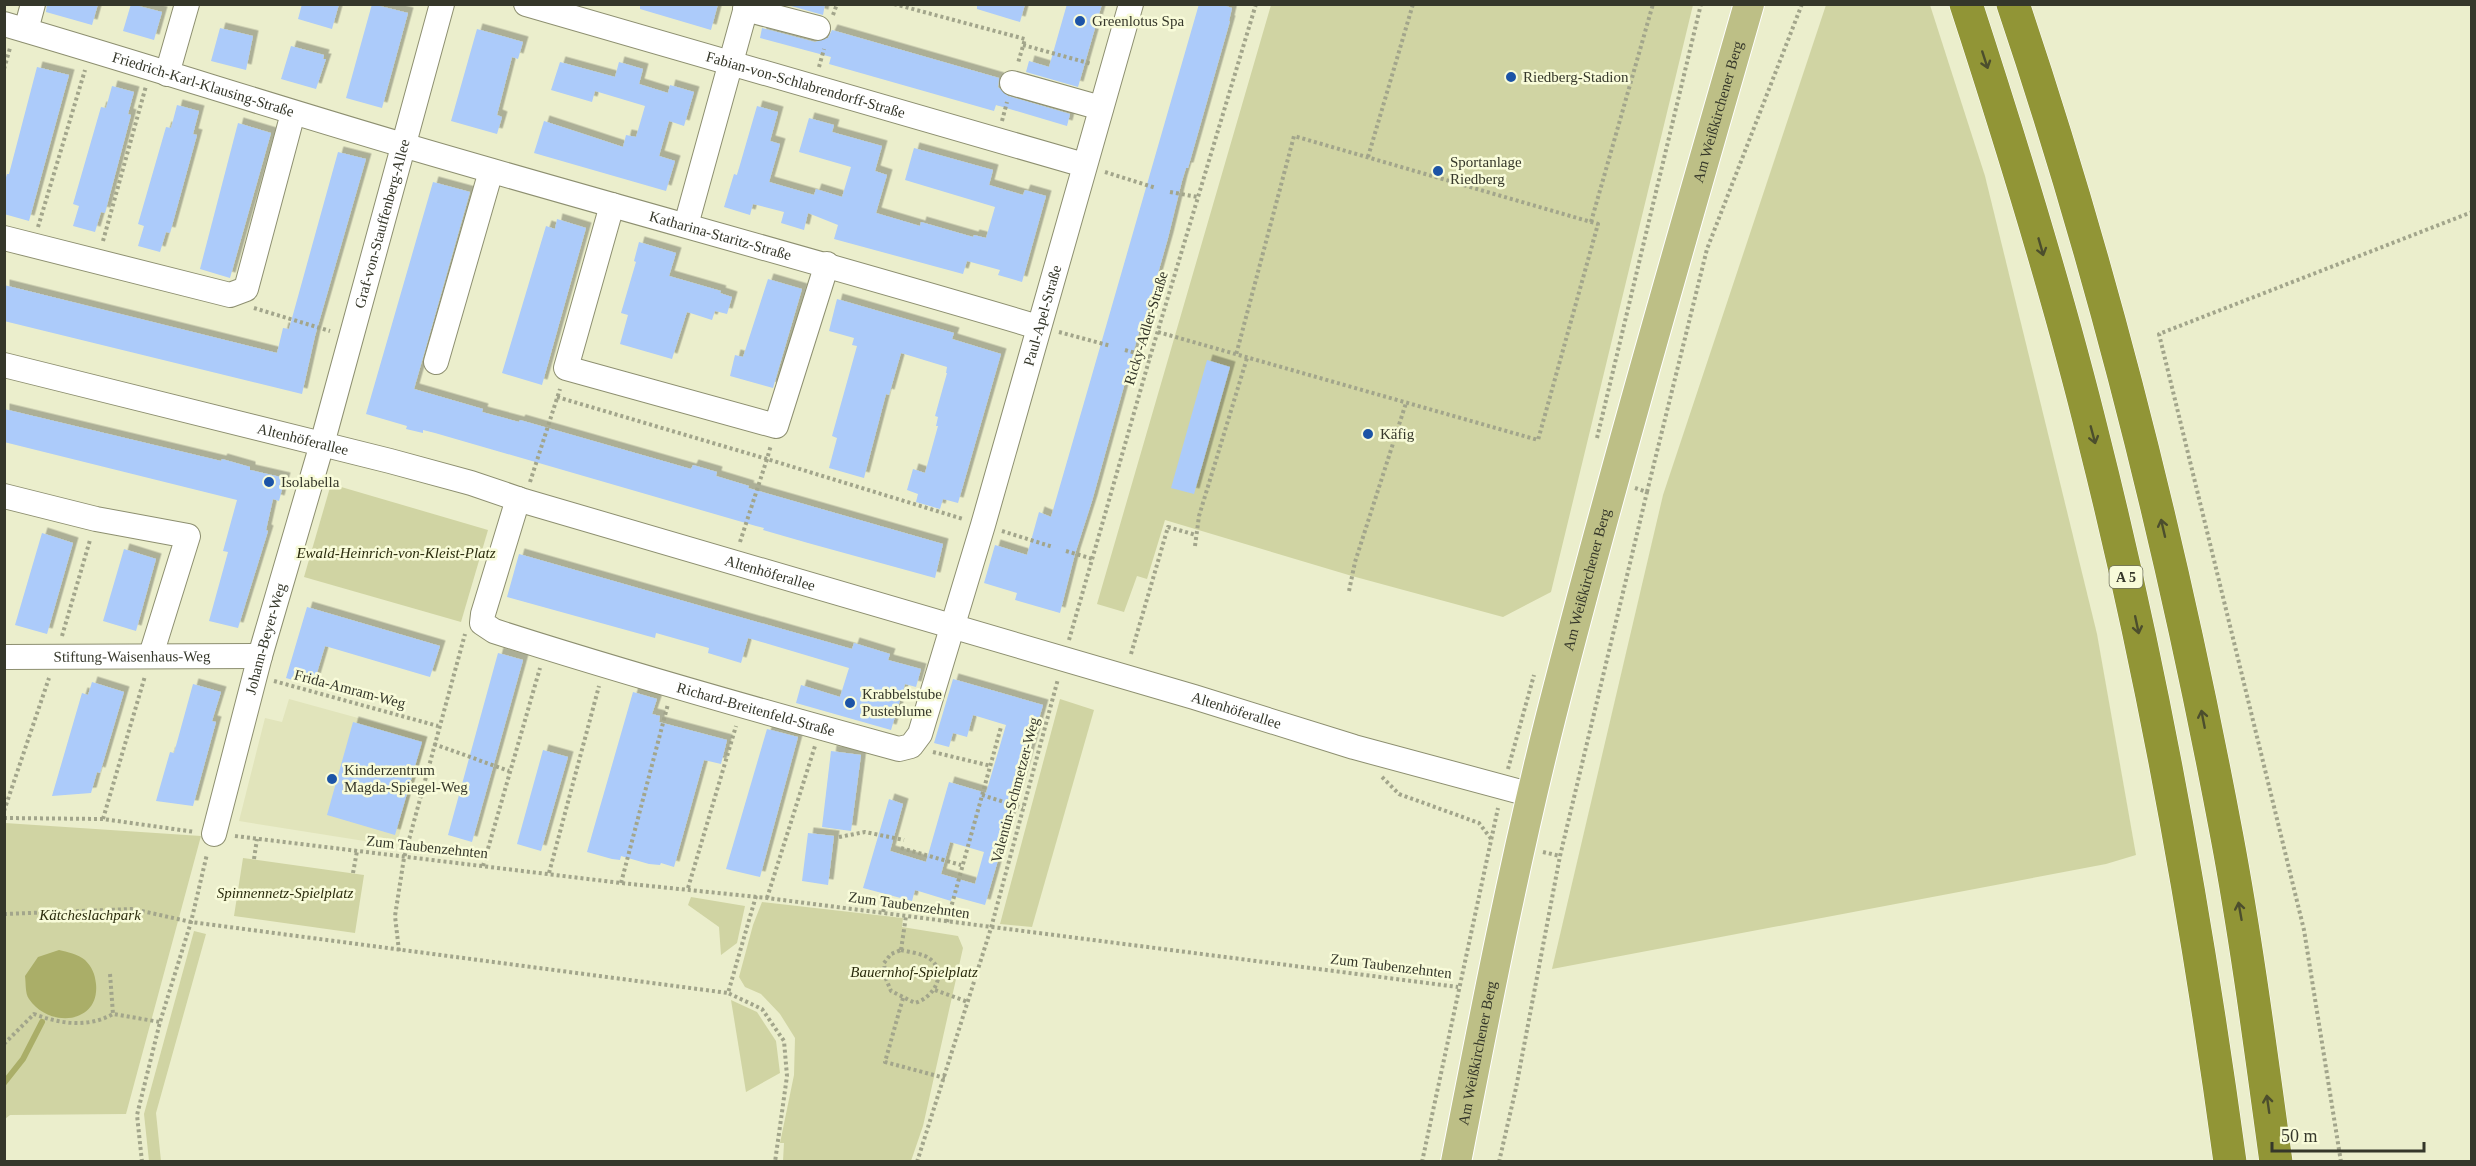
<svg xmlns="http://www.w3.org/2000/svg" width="2476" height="1166" font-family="Georgia,serif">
  <defs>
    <filter id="shadow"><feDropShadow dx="5.5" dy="-5.5" stdDeviation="0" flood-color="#0004"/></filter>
  </defs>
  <rect width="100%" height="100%" fill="#ebeecc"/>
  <path fill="#e1e4bb" d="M 289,699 L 427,737 L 396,846 L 239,821 L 265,718 L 282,722 Z"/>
  <g fill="#d0d4a3">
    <path d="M 1271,5 L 1693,5 L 1551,592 L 1503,617 L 1352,576 L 1165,520 L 1147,579 L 1137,576 L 1124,612 L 1097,604 Z"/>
    <path d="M 1826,5 L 1930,5 L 1985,176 L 2097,634 L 2136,855 L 2106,864 L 1552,969 L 1663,495 Z"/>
    <path d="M 331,484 L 488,530 L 461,622 L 304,577 Z"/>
    <path d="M 1060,699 L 1094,710 L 1032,927 L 1000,924 Z"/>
    <path d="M 5,823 L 201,836 L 126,1114 L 10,1115 L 5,1119 Z"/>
    <path d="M 243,858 L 364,875 L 355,933 L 234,916 Z"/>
    <path d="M 691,897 L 745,906 L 737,943 L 721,955 L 719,927 L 688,905 Z"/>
    <path d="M 762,902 L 903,918 L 902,927 L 958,936 L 963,948 L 923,1126 L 911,1161 L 783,1161 L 784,1143 L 780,1143 L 794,1075 L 795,1038 L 780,1014 L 761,994 L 745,987 L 739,977 L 753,925 Z"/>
    <path d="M 194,931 L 206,934 L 156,1113 L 161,1161 L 149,1161 L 144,1114 Z"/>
    <path d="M 731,1000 L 757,1012 L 776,1041 L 780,1073 L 746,1092 Z"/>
  </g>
  <path fill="#aaae68" d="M 59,950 C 67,952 78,954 85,960 C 92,967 95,974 96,984 C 100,1025 48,1028 29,999 C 25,994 26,983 25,976 L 38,957 Z"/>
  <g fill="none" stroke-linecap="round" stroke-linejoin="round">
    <path stroke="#aaae68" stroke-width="6" d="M 4,1083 L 23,1059 L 42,1022"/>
  </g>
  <g fill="#accbfa" fill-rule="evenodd" filter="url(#shadow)">
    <path d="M 47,4 L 98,4 L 92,25 L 46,12 Z"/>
    <path d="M 131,4 L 162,12 L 154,40 L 123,31 Z"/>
    <path d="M 302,4 L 339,4 L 332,29 L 298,19 Z"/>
    <path d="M 372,4 L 408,13 L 382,108 L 346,98 Z"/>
    <path d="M 640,4 L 718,4 L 711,30 L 640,9 Z"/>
    <path d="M 784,4 L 825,4 L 823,15 Z"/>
    <path d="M 977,4 L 1025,4 L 1020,22 L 977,9 Z"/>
    <path d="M 1067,4 L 1102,4 L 1078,87 L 1026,72 L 1029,61 L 1049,67 Z"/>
    <path d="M 1199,4 L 1220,4 L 1232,8 L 1229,21 L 1230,21 L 1188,168 L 1186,168 L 1182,181 L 1168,238 L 1143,326 L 1141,325 L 1092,501 L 1075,554 L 1060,613 L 1015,600 L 1017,593 L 984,583 L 995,545 L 1027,555 L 1039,512 L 1051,517 Z"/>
    <path d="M 220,28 L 253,36 L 246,70 L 211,61 Z"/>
    <path d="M 762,28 L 815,42 L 828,38 L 832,30 L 999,78 L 998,87 L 1008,96 L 1070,114 L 1067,126 L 996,105 L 994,111 L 829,64 L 831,57 L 760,38 Z"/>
    <path d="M 477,29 L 523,42 L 518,59 L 512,57 L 497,115 L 502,117 L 497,134 L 451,121 Z"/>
    <path d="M 291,46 L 324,55 L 323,59 L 326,59 L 316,89 L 281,79 Z"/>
    <path d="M 560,62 L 615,77 L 619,62 L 643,69 L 639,84 L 668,93 L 670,85 L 694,92 L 684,126 L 669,121 L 659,156 L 675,161 L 666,191 L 534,153 L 544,121 L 623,147 L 626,135 L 636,137 L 645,106 L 595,91 L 592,102 L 551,90 Z"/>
    <path d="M 37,67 L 69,75 L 29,221 L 4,214 L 4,184 L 7,174 L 9,174 Z"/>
    <path d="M 112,86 L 134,92 L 128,114 L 131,115 L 105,213 L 101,212 L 95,232 L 73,226 L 79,206 L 73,204 L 101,107 L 106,108 Z"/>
    <path d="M 177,105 L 199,111 L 193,134 L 197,135 L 170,233 L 166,232 L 160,252 L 138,246 L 144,226 L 138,224 L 166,127 L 171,128 Z"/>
    <path d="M 757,106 L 778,112 L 770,141 L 780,144 L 769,182 L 814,195 L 816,189 L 842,197 L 851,167 L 799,152 L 809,118 L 834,125 L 832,132 L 882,146 L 875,171 L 887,175 L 876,213 L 920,226 L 921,222 L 973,237 L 974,235 L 986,238 L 995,207 L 905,180 L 914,148 L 993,170 L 989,185 L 1023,195 L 1025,190 L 1046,196 L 1022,282 L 998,275 L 1000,270 L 967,261 L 963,274 L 834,239 L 838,225 L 808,213 L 804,230 L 781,223 L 784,212 L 753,204 L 750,215 L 724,207 L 734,174 L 737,175 Z"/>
    <path d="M 238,123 L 271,133 L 230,278 L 200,269 Z"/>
    <path d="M 338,152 L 366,159 L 315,336 L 302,394 L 4,321 L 4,285 L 277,353 L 283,328 L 289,329 Z"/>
    <path d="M 433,182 L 470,192 L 414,389 L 483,409 L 482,412 L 519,422 L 520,420 L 691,469 L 693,465 L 717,472 L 716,476 L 749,486 L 748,488 L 943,544 L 935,578 L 808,543 L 763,530 L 764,528 L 756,526 L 435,433 L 423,430 L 423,433 L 406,429 L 407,426 L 366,414 Z"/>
    <path d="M 557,219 L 586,228 L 542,385 L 502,373 L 546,226 L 555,229 Z"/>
    <path d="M 639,242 L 676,253 L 669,276 L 721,291 L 720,293 L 732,297 L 727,314 L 715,311 L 712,320 L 687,312 L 672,359 L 620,344 L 628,315 L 621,313 L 636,262 L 634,261 Z"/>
    <path d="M 768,279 L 802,289 L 773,388 L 730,376 L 735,355 L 743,357 Z"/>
    <path d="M 837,299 L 954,333 L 952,339 L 1001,354 L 958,503 L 943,499 L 940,509 L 916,502 L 918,494 L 907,490 L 913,469 L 925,473 L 938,426 L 936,426 L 938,417 L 935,416 L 947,373 L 946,373 L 947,367 L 901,353 L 889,395 L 886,394 L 864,478 L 829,468 L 837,438 L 832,436 L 857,346 L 852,345 L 854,338 L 829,331 Z"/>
    <path d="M 1207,360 L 1230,367 L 1194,494 L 1171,488 Z"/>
    <path d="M 4,409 L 221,461 L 222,459 L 250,467 L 250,470 L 285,478 L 279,501 L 273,499 L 266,530 L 268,531 L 238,628 L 209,621 L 228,552 L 223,551 L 237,500 L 4,442 Z"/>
    <path d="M 42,533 L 73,543 L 47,634 L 15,625 Z"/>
    <path d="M 124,549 L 156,559 L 136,631 L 103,621 Z"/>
    <path d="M 519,554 L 852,649 L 854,643 L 890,654 L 888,660 L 921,669 L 916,687 L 905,684 L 891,730 L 796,703 L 801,685 L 840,697 L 849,668 L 748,638 L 741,663 L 708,653 L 709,648 L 656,633 L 655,638 L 507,597 Z"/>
    <path d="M 307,607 L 440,646 L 430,677 L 325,646 L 313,686 L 286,678 Z"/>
    <path d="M 498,653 L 523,660 L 472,842 L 448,835 Z"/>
    <path d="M 953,679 L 1043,705 L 985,905 L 952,896 L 951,901 L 915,890 L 912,901 L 863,888 L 889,799 L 903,804 L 890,851 L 926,862 L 949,782 L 986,793 L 1006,725 L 973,715 L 967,737 L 953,733 L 949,747 L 934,743 ZM 950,842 L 984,852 L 975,884 L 941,874 Z"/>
    <path d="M 92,682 L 124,692 L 100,773 L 97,772 L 91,793 L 52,796 L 82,693 L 88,695 Z"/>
    <path d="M 193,684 L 221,692 L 212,721 L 216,722 L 193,806 L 156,801 L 170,752 L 174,753 Z"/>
    <path d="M 633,692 L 657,699 L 652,714 L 660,716 L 659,722 L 727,740 L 721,764 L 704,760 L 674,867 L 661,863 L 660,865 L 649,864 L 621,856 L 620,860 L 612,859 L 587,852 Z"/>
    <path d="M 353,722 L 422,742 L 395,835 L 327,815 Z"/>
    <path d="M 767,729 L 798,737 L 760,877 L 726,869 Z"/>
    <path d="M 543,750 L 568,757 L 541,851 L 517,844 Z"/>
    <path d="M 831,751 L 861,755 L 851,831 L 822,827 Z"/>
    <path d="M 808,833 L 834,836 L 828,885 L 802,881 Z"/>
  </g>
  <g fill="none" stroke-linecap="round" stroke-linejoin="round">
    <g stroke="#8d8f70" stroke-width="26">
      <g id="minor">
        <path id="s1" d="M 526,4 L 1084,165"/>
        <path d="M 745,9 L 818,28"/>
        <path id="s2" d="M 4,24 C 138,63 270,106 403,145 C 614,207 827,264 1038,327"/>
        <path d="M 26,30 L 33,4"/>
        <path d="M 167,74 L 187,4"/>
        <path d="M 1012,83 L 1101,108"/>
        <path d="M 612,205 L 566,368 L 776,426 L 827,264"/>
        <path d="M 686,225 L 747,4"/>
        <path d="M 4,238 L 230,295 L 246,289 L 293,113"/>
        <path d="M 436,362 L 491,171"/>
        <path id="s3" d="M 4,365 L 390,461 L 471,483 L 524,501 L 1194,697 L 1354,747 L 1532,795"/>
        <path d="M 4,496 L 96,519 L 188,536 L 151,655"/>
        <path id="s4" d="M 518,499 L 483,614 L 482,623 L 494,631 C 628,674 763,712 899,749 L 911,746 L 920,734 L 983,525 L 1131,4"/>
        <path id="s5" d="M 4,657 L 260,656"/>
        <path id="s6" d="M 214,834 L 260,656 L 322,444 L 442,4"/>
      </g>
    </g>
    <g stroke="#fff" stroke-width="32">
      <g id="major">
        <path id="s7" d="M 1456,1162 C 1485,1013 1514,863 1551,716 C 1612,477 1681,241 1749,4"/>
      </g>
    </g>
    <g stroke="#fff" stroke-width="34">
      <g id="highway">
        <path d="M 1966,4 C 2013,148 2058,293 2094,440 C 2154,678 2197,919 2230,1162"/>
        <path d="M 2013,4 C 2105,277 2174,555 2227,837 C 2247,944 2261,1053 2276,1162"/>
      </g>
    </g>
    <g stroke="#a2a58b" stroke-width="4" stroke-dasharray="3 3" stroke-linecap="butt">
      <path d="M 894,4 L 1025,39 L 1018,63"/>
      <path d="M 833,15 L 837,4"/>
      <path d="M 1023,45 L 1092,64"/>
      <path d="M 819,67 L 824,49"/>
      <path d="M 4,69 L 10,48"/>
      <path d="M 1002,121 L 1007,102"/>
      <path d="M 1368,157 L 1413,4"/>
      <path d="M 1105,172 L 1156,188"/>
      <path d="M 1170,192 L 1198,197"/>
      <path d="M 1591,222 L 1653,4"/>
      <path d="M 38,227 L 85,70"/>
      <path d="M 103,241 L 146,86"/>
      <path d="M 254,308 L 330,331"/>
      <path d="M 1059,332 L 1111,346"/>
      <path d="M 1158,332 L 1538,440 L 1598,224 L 1294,136 L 1236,355"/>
      <path d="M 1125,350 L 1150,357"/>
      <path d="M 557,397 L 767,459 L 771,445"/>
      <path d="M 1597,438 L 1701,4"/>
      <path d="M 530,482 L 560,389"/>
      <path d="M 1647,492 L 1707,249 L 1802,4"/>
      <path d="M 1002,531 L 1053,547"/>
      <path d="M 740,542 L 767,459 L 963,519"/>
      <path d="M 1195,546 L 1199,516 L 1247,358"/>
      <path d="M 1066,551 L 1093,559"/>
      <path d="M 1349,591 L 1355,562 L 1406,403"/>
      <path d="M 62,636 L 90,540"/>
      <path d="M 1069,640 L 1150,357 L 1256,4"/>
      <path d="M 1131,654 L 1168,527 L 1196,535"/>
      <path d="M 274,681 L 438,726"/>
      <path d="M 434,744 L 509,771"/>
      <path d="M 933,752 L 991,766"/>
      <path d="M 1508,769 L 1534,675"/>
      <path d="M 1382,777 L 1399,794 L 1479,823 L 1492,840"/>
      <path d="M 982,795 L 1023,808"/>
      <path d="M 4,811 L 49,678"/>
      <path d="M 4,818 L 103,819 L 195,832"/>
      <path d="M 103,819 L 145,676"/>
      <path d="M 235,836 L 621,883 L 767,898 L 1458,987"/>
      <path d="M 839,837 L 865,832 L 904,840"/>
      <path d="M 901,848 L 961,865"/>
      <path d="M 1543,852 L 1560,856"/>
      <path d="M 254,859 L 257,839"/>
      <path d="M 483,866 L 540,668"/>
      <path d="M 353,873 L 357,851"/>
      <path d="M 549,873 L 599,686"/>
      <path d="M 621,883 L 668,704"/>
      <path d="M 688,888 L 736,726"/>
      <path d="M 756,896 L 728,993 L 762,1009 L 784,1041 L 787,1076 L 775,1162"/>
      <path d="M 767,898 L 815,746"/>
      <path d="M 883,912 L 887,898"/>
      <path d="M 4,914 L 133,909 L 191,922 L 728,993"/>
      <path d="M 947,922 L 1001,727"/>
      <path d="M 901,950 C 909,952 918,953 925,956 C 950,968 936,997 915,1003 L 891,991 L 886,979 L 884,963 L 891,954 Z"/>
      <path d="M 901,950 L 906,916"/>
      <path d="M 399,951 L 395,916 L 404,858 L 465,634"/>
      <path d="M 110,974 L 113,1014 L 160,1022"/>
      <path d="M 935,990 L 968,1002"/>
      <path d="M 903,998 L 885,1062 L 945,1078"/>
      <path d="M 4,1044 L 34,1014 C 60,1024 88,1028 113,1014"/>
      <path d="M 142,1162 L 137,1115 L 160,1022 L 191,922 L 207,854"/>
      <path d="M 917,1162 L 991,928 L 1058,679"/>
      <path d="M 1422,1162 L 1498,808"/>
      <path d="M 1499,1162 L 1516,1088 L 1560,856 L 1647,492 L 1635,488"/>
      <path d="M 2341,1162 L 2304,930 L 2159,334 L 2472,212"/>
    </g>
    <use href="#minor" stroke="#fff" stroke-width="24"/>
    <use href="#major" stroke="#bdbf86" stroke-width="30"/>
    <use href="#highway" stroke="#919536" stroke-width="33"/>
  </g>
  <defs><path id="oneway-shaft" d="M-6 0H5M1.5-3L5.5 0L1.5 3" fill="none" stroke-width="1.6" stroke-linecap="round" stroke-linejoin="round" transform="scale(1.5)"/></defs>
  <g stroke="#4c4e2d">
    <use href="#oneway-shaft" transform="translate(1985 60) rotate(72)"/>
    <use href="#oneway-shaft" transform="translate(2041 247) rotate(74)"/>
    <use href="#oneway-shaft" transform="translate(2093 435) rotate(75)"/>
    <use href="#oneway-shaft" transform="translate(2163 528) rotate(-103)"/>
    <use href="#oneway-shaft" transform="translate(2137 625) rotate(78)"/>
    <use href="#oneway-shaft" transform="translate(2203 719) rotate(-101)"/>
    <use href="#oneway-shaft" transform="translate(2240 911) rotate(-100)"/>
    <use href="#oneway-shaft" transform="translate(2268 1104) rotate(-98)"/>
  </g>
  <g fill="#1c54a6" stroke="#f8fbd9" stroke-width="2">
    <circle cx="1080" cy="21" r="6"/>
    <circle cx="1511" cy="77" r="6"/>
    <circle cx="1438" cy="171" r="6"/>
    <circle cx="1368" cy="434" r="6"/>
    <circle cx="269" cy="482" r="6"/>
    <circle cx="850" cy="703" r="6"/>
    <circle cx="332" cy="779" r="6"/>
  </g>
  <g text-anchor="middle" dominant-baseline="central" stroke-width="5" stroke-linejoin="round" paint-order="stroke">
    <rect fill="#f8fbd9" stroke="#70725e" stroke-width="1.5" x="2109.5" y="566" width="33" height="22" rx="4.5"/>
    <g font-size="14" font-weight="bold" fill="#35372a">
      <text x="2126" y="577">A 5</text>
    </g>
    <g font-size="15" fill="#35372a" stroke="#f8fbd9" text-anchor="start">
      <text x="1092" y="21">Greenlotus Spa</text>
      <text x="1523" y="77">Riedberg-Stadion</text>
      <text x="1450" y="162">Sportanlage<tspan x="1450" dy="17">Riedberg</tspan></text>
      <text x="1380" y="434">Käfig</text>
      <text x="281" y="482">Isolabella</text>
      <text x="862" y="694">Krabbelstube<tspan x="862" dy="17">Pusteblume</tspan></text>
      <text x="344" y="770">Kinderzentrum<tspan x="344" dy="17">Magda-Spiegel-Weg</tspan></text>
    </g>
    <g font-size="15" fill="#35372a" stroke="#f8fbd9">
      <text stroke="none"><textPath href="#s1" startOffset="291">Fabian-von-Schlabrendorff-Straße</textPath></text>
      <text stroke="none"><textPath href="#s2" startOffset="208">Friedrich-Karl-Klausing-Straße</textPath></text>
      <text stroke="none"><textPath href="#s7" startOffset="1083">Am Weißkirchener Berg</textPath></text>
      <text stroke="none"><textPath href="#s6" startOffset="633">Graf-von-Stauffenberg-Allee</textPath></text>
      <text stroke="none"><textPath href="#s2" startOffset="747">Katharina-Staritz-Straße</textPath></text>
      <text stroke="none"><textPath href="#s4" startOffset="1029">Paul-Apel-Straße</textPath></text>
      <text transform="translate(1146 328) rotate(-73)">Ricky-Adler-Straße</text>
      <text stroke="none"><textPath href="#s3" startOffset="308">Altenhöferallee</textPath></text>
      <text stroke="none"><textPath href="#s3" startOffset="794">Altenhöferallee</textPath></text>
      <text stroke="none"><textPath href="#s7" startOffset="597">Am Weißkirchener Berg</textPath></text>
      <text stroke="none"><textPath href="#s6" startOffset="202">Johann-Beyer-Weg</textPath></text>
      <text stroke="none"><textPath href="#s5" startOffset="128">Stiftung-Waisenhaus-Weg</textPath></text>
      <text transform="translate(350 689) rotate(15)">Frida-Amram-Weg</text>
      <text stroke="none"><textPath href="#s4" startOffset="417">Richard-Breitenfeld-Straße</textPath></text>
      <text stroke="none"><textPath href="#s3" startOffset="1280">Altenhöferallee</textPath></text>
      <text transform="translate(1015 790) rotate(-75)">Valentin-Schmetzer-Weg</text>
      <text transform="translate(427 847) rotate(6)">Zum Taubenzehnten</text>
      <text transform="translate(909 905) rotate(8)">Zum Taubenzehnten</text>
      <text transform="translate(1391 966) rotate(7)">Zum Taubenzehnten</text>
      <text stroke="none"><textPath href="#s7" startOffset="111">Am Weißkirchener Berg</textPath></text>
    </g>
    <g font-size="15" font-style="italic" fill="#2b2c0d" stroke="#f8fbd9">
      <text x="396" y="553">Ewald-Heinrich-von-Kleist-Platz</text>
      <text x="285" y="893">Spinnennetz-Spielplatz</text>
      <text x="90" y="915">Kätcheslachpark</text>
      <text x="914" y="972">Bauernhof-Spielplatz</text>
    </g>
  </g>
  <rect width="2476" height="1166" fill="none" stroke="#35372a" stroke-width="12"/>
  <path d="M2272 1142v9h152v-9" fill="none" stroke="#35372a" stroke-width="3"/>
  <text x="2281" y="1142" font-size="18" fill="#35372a" stroke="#f8fbd9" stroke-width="4.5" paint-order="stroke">50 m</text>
</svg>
